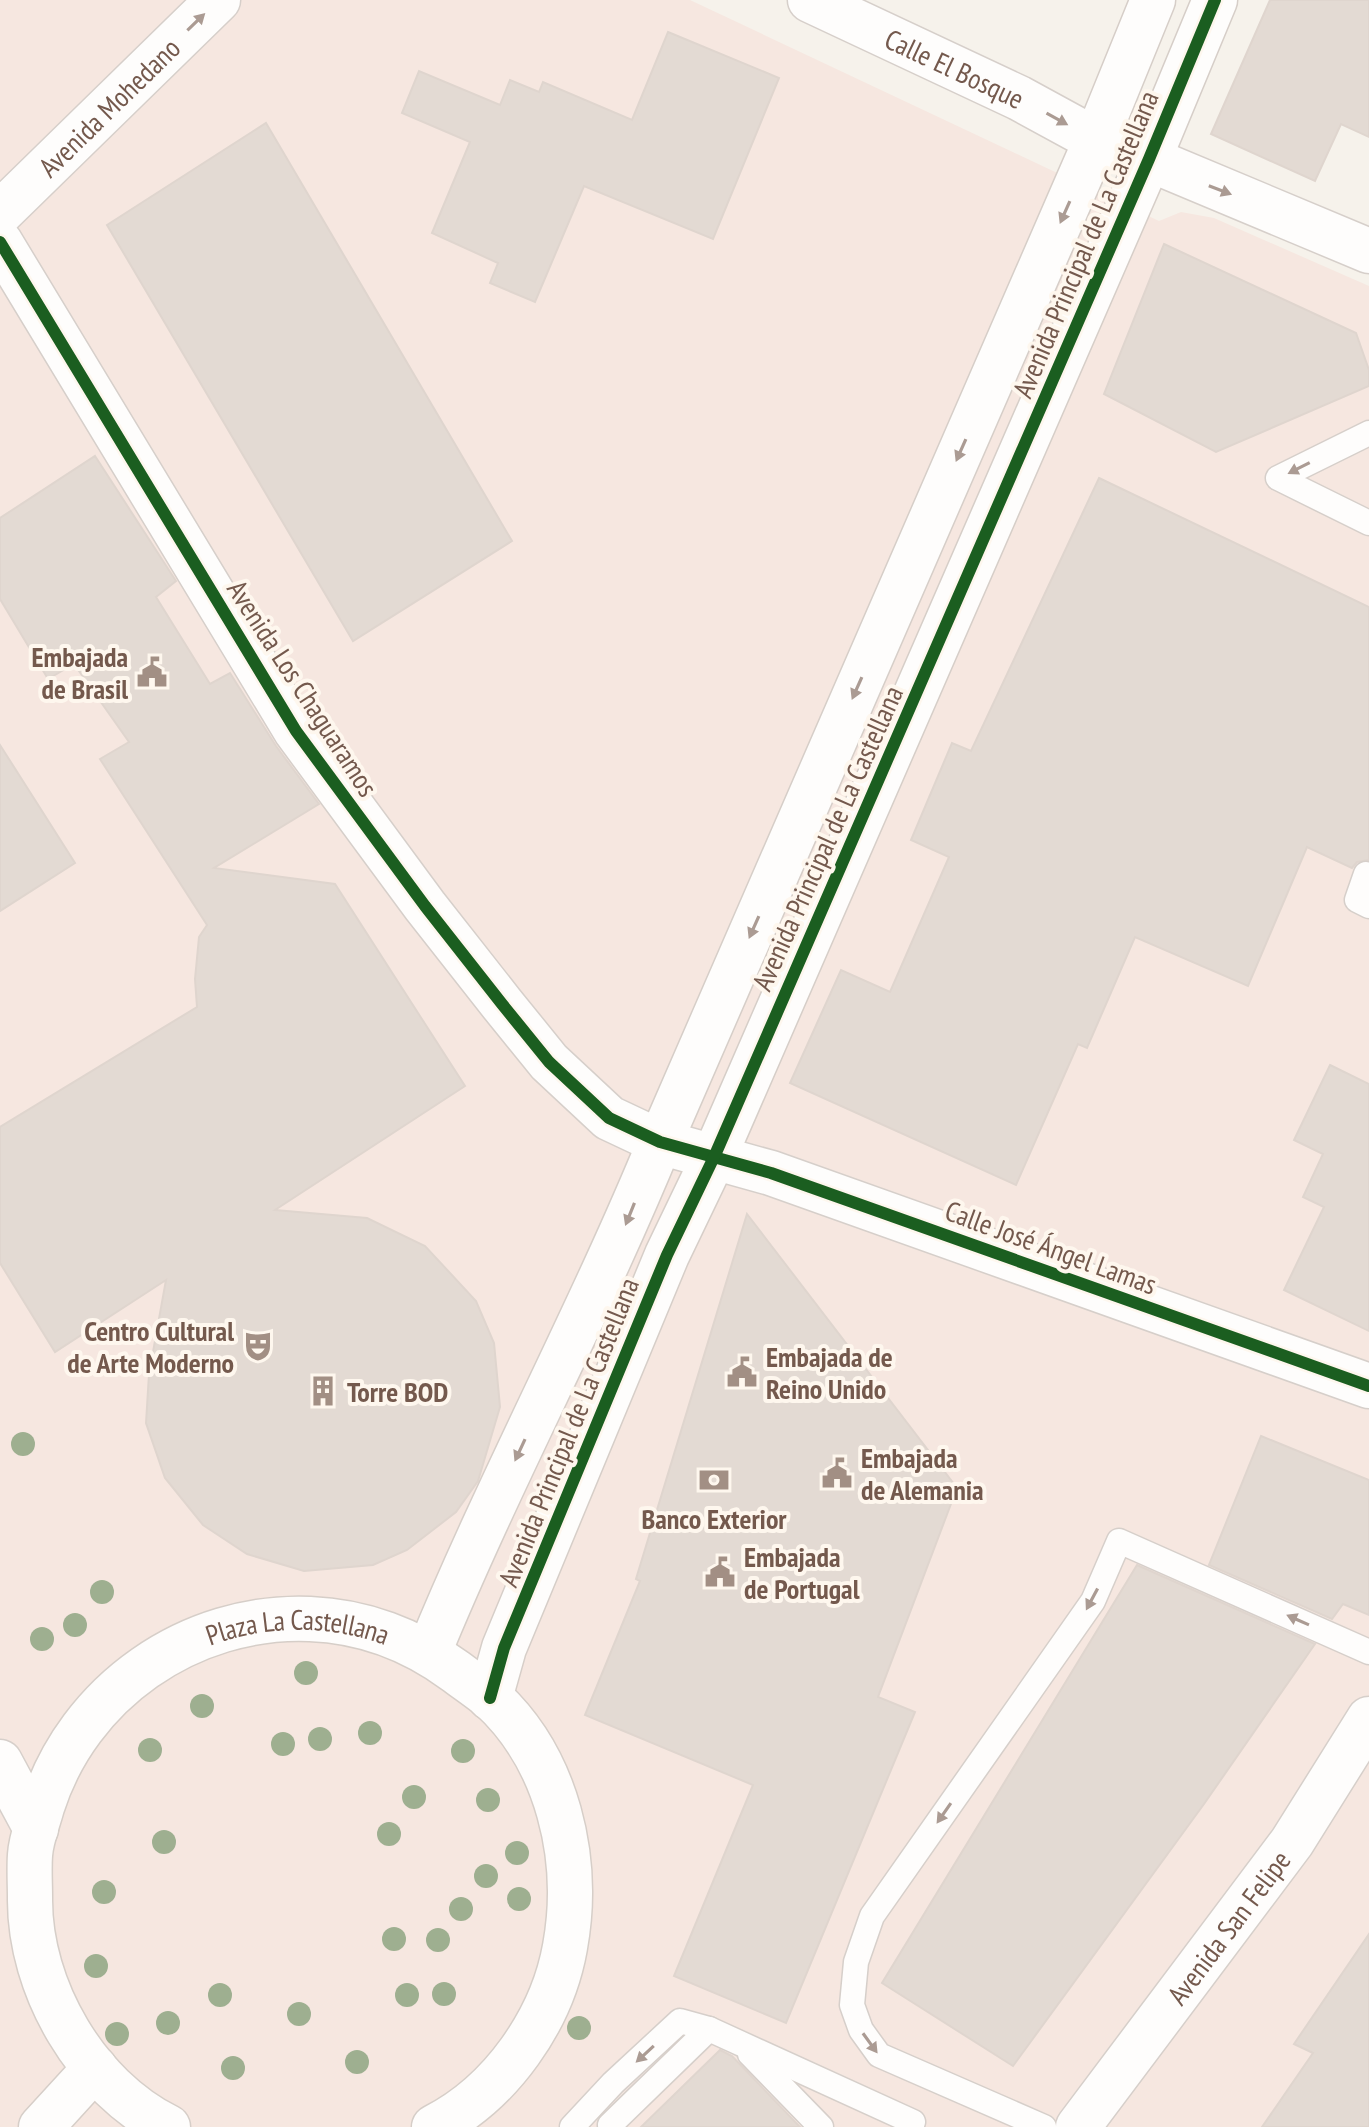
<svg xmlns="http://www.w3.org/2000/svg" width="1369" height="2127" font-family="'PT Sans Narrow',sans-serif">
  <rect width="100%" height="100%" fill="#f6f2eb"/>
  <path fill="#f6e7e0" d="M 0,0 L 690,0 L 1159,221 L 1181,212 L 1214,218 L 1369,286 L 1369,2127 L 0,2127 Z"/>
  <g fill="#e3dad3" stroke="#dfd5ce" stroke-width="2">
    <path d="M 1270,0 L 1369,0 L 1369,137 L 1341,124 L 1315,181 L 1211,134 Z"/>
    <path d="M 668,32 L 779,78 L 713,239 L 584,186 L 535,302 L 490,283 L 498,263 L 432,233 L 470,142 L 402,113 L 419,71 L 500,105 L 510,80 L 539,92 L 543,82 L 632,120 Z"/>
    <path d="M 266,123 L 512,541 L 353,641 L 107,225 Z"/>
    <path d="M 1164,244 L 1356,333 L 1369,370 L 1369,386 L 1216,452 L 1104,394 Z"/>
    <path d="M 95,456 L 176,581 L 156,597 L 210,684 L 230,673 L 276,746 L 319,804 L 214,868 L 335,884 L 465,1086 L 275,1210 L 367,1218 L 425,1246 L 476,1301 L 494,1343 L 500,1407 L 478,1481 L 456,1512 L 407,1550 L 373,1565 L 304,1571 L 247,1554 L 203,1525 L 165,1478 L 146,1423 L 149,1374 L 166,1280 L 55,1352 L 0,1263 L 0,1127 L 197,1007 L 195,979 L 199,937 L 207,925 L 100,759 L 129,742 L 74,664 L 48,679 L 0,599 L 0,518 Z"/>
    <path d="M 1099,478 L 1369,607 L 1369,860 L 1357,862 L 1352,868 L 1307,847 L 1248,986 L 1135,937 L 1087,1048 L 1078,1044 L 1016,1185 L 790,1083 L 841,970 L 890,992 L 949,857 L 911,840 L 952,743 L 971,751 Z"/>
    <path d="M 0,745 L 75,863 L 0,911 Z"/>
    <path d="M 1330,1065 L 1369,1084 L 1369,1331 L 1284,1290 L 1324,1207 L 1303,1197 L 1323,1154 L 1294,1140 Z"/>
    <path d="M 747,1214 L 957,1488 L 878,1697 L 915,1712 L 786,2023 L 674,1976 L 753,1785 L 585,1715 L 640,1581 L 636,1579 Z"/>
    <path d="M 1261,1436 L 1369,1480 L 1369,1615 L 1343,1604 L 1332,1619 L 1209,1565 Z"/>
    <path d="M 1137,1565 L 1315,1644 L 1204,1804 L 1013,2066 L 882,1983 Z"/>
    <path d="M 1369,1934 L 1369,2127 L 1262,2127 L 1313,2053 L 1294,2044 Z"/>
    <path d="M 720,2050 L 732,2056 L 800,2127 L 641,2127 Z"/>
  </g>
  <g fill="none" stroke-linecap="round" stroke-linejoin="round">
    <g stroke="#d6cfca" stroke-width="27">
      <g id="lane">
        <path d="M 1369,433 L 1278,478 L 1369,523"/>
        <path d="M 1366,874 L 1357,900 L 1369,906"/>
        <path d="M 750,2054 L 821,2127"/>
        <path d="M 610,2125 L 709,2029"/>
        <path d="M 572,2127 L 613,2083 L 680,2021 L 709,2029 L 913,2122 L 910,2127"/>
        <path d="M 1044,2127 L 879,2055 L 861,2030 L 852,2005 L 856,1962 L 872,1916 L 1093,1601 L 1119,1541 L 1369,1652"/>
      </g>
    </g>
    <g stroke="#d6cfca" stroke-width="47">
      <g id="street">
        <path id="s1" d="M 810,0 L 1019,98 L 1096,140 L 1149,159 L 1369,251"/>
        <path id="s2" d="M 0,213 L 218,0"/>
        <path d="M 0,242 L 296,731 L 425,906 L 502,1004 L 549,1062 L 609,1118 L 660,1142 L 771,1173 L 1369,1386"/>
        <path d="M 0,1762 L 36,1829"/>
        <path id="s3" d="M 1078,2127 L 1292,1842 L 1369,1719"/>
      </g>
    </g>
    <g stroke="#d6cec8" stroke-width="47">
      <g id="secondary">
        <path d="M 429,1652 C 500,1479 589,1315 660,1142 L 1096,140 L 1153,0"/>
        <path d="M 490,1698 L 504,1648 L 667,1255 L 715,1155 L 1149,159 L 1215,0"/>
        <path d="M 41,2127 L 95,2068"/>
        <path id="s4" d="M 168,2127 C 87,2087 29,1988 30,1898 C 30,1884 29,1869 30,1855 C 31,1839 38,1822 42,1807 C 78,1692 190,1614 310,1619 C 363,1621 413,1640 455,1671 C 467,1680 479,1688 490,1697 C 558,1759 581,1859 565,1947 C 552,2020 501,2093 434,2127"/>
      </g>
    </g>
    <use href="#lane" stroke="#fefdfc" stroke-width="24"/>
    <use href="#street" stroke="#fefdfc" stroke-width="44"/>
    <use href="#secondary" stroke="#fefdfc" stroke-width="44"/>
    <g stroke="#fef7ee" stroke-width="17">
      <g id="cycleway">
        <path d="M 0,242 L 296,731 L 425,906 L 502,1004 L 549,1062 L 609,1118 L 660,1142 L 771,1173 L 1369,1386"/>
        <path d="M 490,1698 L 504,1648 L 667,1255 L 715,1155 L 1149,159 L 1215,0"/>
      </g>
    </g>
    <use href="#cycleway" stroke="#1b5e20" stroke-width="12"/>
  </g>
  <g fill="#9eaf90">
    <circle cx="23" cy="1444" r="12"/>
    <circle cx="102" cy="1592" r="12"/>
    <circle cx="75" cy="1625" r="12"/>
    <circle cx="42" cy="1639" r="12"/>
    <circle cx="306" cy="1673" r="12"/>
    <circle cx="202" cy="1706" r="12"/>
    <circle cx="370" cy="1733" r="12"/>
    <circle cx="320" cy="1739" r="12"/>
    <circle cx="283" cy="1744" r="12"/>
    <circle cx="150" cy="1750" r="12"/>
    <circle cx="463" cy="1751" r="12"/>
    <circle cx="414" cy="1797" r="12"/>
    <circle cx="488" cy="1800" r="12"/>
    <circle cx="389" cy="1834" r="12"/>
    <circle cx="164" cy="1842" r="12"/>
    <circle cx="517" cy="1853" r="12"/>
    <circle cx="486" cy="1876" r="12"/>
    <circle cx="104" cy="1892" r="12"/>
    <circle cx="519" cy="1899" r="12"/>
    <circle cx="461" cy="1909" r="12"/>
    <circle cx="394" cy="1939" r="12"/>
    <circle cx="438" cy="1940" r="12"/>
    <circle cx="96" cy="1966" r="12"/>
    <circle cx="444" cy="1994" r="12"/>
    <circle cx="220" cy="1995" r="12"/>
    <circle cx="407" cy="1995" r="12"/>
    <circle cx="299" cy="2014" r="12"/>
    <circle cx="168" cy="2023" r="12"/>
    <circle cx="579" cy="2028" r="12"/>
    <circle cx="117" cy="2034" r="12"/>
    <circle cx="357" cy="2062" r="12"/>
    <circle cx="233" cy="2068" r="12"/>
  </g>
  <defs><path id="oneway-solid" d="M-6-.8H1V-3.2L6.5 0L1 3.2V.8H-6Z" transform="scale(2)"/></defs>
  <g fill="#ab9b93">
    <use href="#oneway-solid" transform="translate(196 22) rotate(-44)"/>
    <use href="#oneway-solid" transform="translate(1057 119) rotate(29)"/>
    <use href="#oneway-solid" transform="translate(1220 190) rotate(21)"/>
    <use href="#oneway-solid" transform="translate(1065 212) rotate(114)"/>
    <use href="#oneway-solid" transform="translate(961 450) rotate(114)"/>
    <use href="#oneway-solid" transform="translate(1299 468) rotate(153)"/>
    <use href="#oneway-solid" transform="translate(857 688) rotate(114)"/>
    <use href="#oneway-solid" transform="translate(754 927) rotate(114)"/>
    <use href="#oneway-solid" transform="translate(630 1214) rotate(112)"/>
    <use href="#oneway-solid" transform="translate(520 1450) rotate(115)"/>
    <use href="#oneway-solid" transform="translate(1092 1599) rotate(118)"/>
    <use href="#oneway-solid" transform="translate(1298 1620) rotate(-156)"/>
    <use href="#oneway-solid" transform="translate(944 1813) rotate(125)"/>
    <use href="#oneway-solid" transform="translate(870 2043) rotate(54)"/>
    <use href="#oneway-solid" transform="translate(645 2054) rotate(137)"/>
  </g>
  <defs>
    <g id="civic-bare" transform="scale(2.4)"><path d="M-.6-6.5H3V-4.5H.6V-3L4-1V1h2V6H-6V1h2V-1L-.6-3ZM-1.2 2.5V6h2.4V2.5Z" fill="#a28f84" stroke="#fef7ee" stroke-width="2.5" paint-order="stroke"/></g>
    <g id="theatre-bare" transform="scale(2.4)"><path d="M-5-5.5Q0-4 5-5.5V0Q5 5 0 6Q-5 5-5 0ZM-3.3-2.5H-1v1.5H-3.3ZM1-2.5H3.3v1.5H1ZM-2.8 1Q0 5.5 2.8 1Z" fill="#a28f84" stroke="#fef7ee" stroke-width="2.5" paint-order="stroke"/></g>
    <g id="building-bare" transform="scale(2.4)"><path d="M-4-6H4V6H1V3H-1V6H-4ZM-2.5-4.3h1.7v1.8h-1.7ZM.8-4.3h1.7v1.8H.8ZM-2.5-1h1.7V.8h-1.7ZM.8-1h1.7V.8H.8Z" fill="#a28f84" stroke="#fef7ee" stroke-width="2.5" paint-order="stroke"/></g>
    <g id="bank-bare" transform="scale(2.4)"><path d="M-6-4H6V4H-6ZM0-2.3a2.3 2.3 0 1 0 0 4.6a2.3 2.3 0 1 0 0-4.6Z" fill="#a28f84" stroke="#fef7ee" stroke-width="2.5" paint-order="stroke"/></g>
  </defs>
  <g fill-rule="evenodd">
    <use href="#civic-bare" x="152" y="672"/>
    <use href="#theatre-bare" x="258" y="1346"/>
    <use href="#civic-bare" x="742" y="1372"/>
    <use href="#building-bare" x="323" y="1391"/>
    <use href="#civic-bare" x="837" y="1473"/>
    <use href="#bank-bare" x="714" y="1480"/>
    <use href="#civic-bare" x="720" y="1572"/>
  </g>
  <g text-anchor="middle" dominant-baseline="central" stroke-width="8" stroke-linejoin="round" paint-order="stroke">
    <g font-size="28" fill="#74594d" stroke="#fef7ee">
      <text stroke="none"><textPath href="#s1" startOffset="160">Calle El Bosque</textPath></text>
      <text stroke="none"><textPath href="#s2" startOffset="152">Avenida Mohedano</textPath></text>
      <text transform="translate(1085 244) rotate(-67)">Avenida Principal de La Castellana</text>
      <text transform="translate(303 688) rotate(57)">Avenida Los Chaguaramos</text>
      <text transform="translate(827 838) rotate(-66)">Avenida Principal de La Castellana</text>
      <text transform="translate(1051 1247) rotate(20)">Calle José Ángel Lamas</text>
      <text transform="translate(568 1432) rotate(-68)">Avenida Principal de La Castellana</text>
      <text stroke="none"><textPath href="#s4" startOffset="712">Plaza La Castellana</textPath></text>
      <text stroke="none"><textPath href="#s3" startOffset="250">Avenida San Felipe</textPath></text>
    </g>
    <g font-size="28" font-weight="bold" fill="#74594d" stroke="#fef7ee" text-anchor="start">
      <text x="128" y="656" text-anchor="end">Embajada<tspan x="128" dy="32">de Brasil</tspan></text>
      <text x="234" y="1330" text-anchor="end">Centro Cultural<tspan x="234" dy="32">de Arte Moderno</tspan></text>
      <text x="766" y="1356">Embajada de<tspan x="766" dy="32">Reino Unido</tspan></text>
      <text x="347" y="1391">Torre BOD</text>
      <text x="861" y="1457">Embajada<tspan x="861" dy="32">de Alemania</tspan></text>
      <text x="714" y="1518" text-anchor="middle">Banco Exterior</text>
      <text x="744" y="1556">Embajada<tspan x="744" dy="32">de Portugal</tspan></text>
    </g>
  </g>
</svg>
